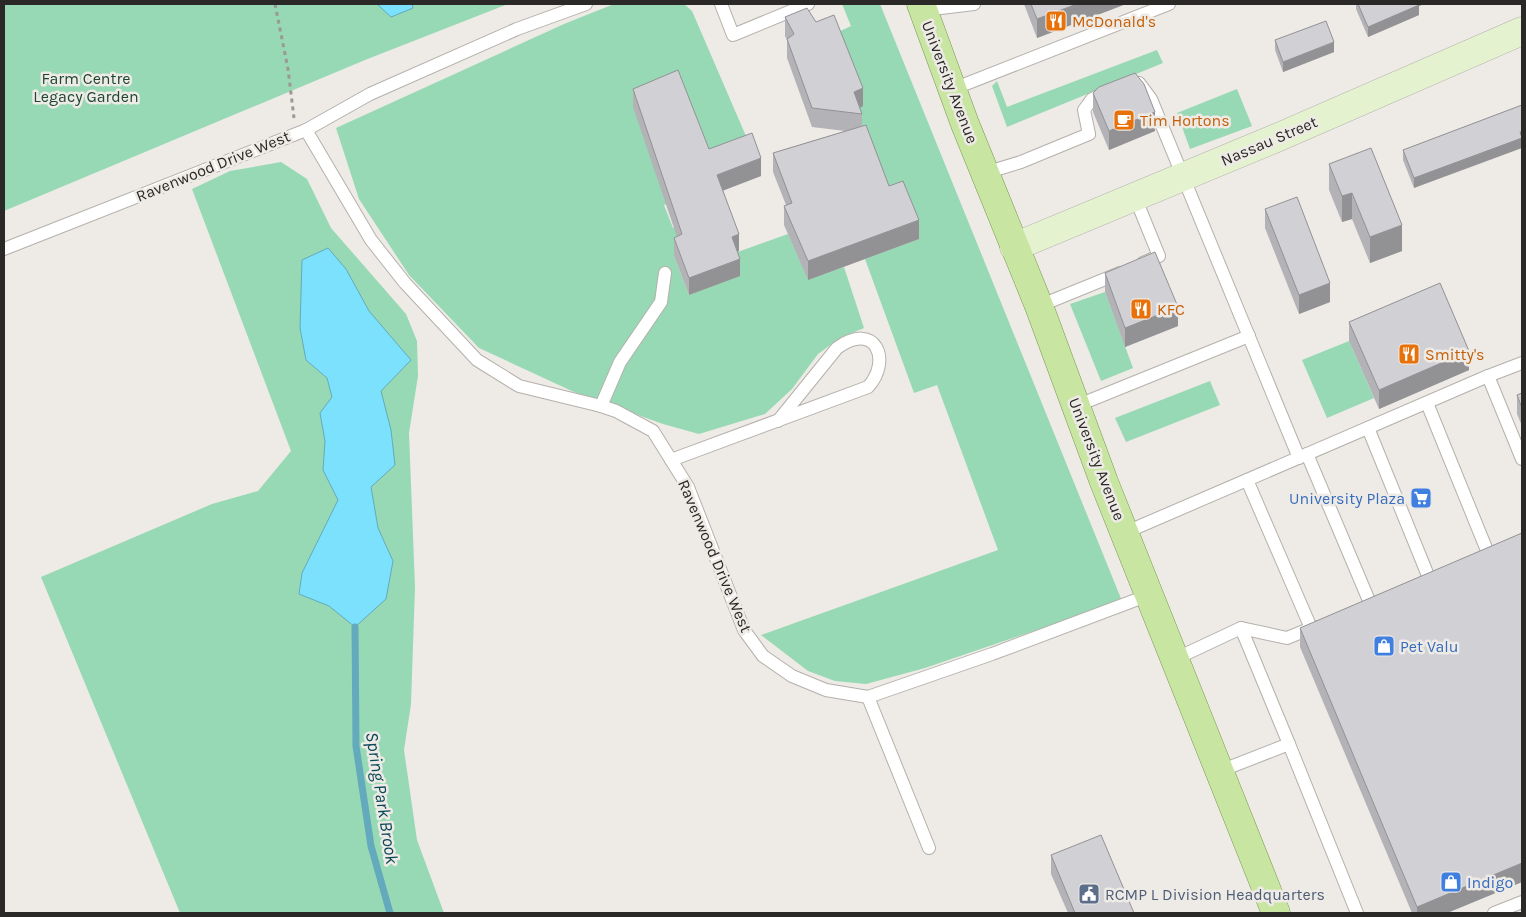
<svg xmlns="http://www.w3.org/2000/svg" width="1526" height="917" font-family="Karla,sans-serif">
  <rect width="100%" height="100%" fill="#eeeae6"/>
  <g fill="#97d9b4">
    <path d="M 4,4 L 508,4 L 365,60 L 4,211 Z"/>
    <path d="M 614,4 L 684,4 L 692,11 L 752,150 L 698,193 L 664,205 L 673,228 L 681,226 L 674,256 L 689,295 L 739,276 L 732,254 L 788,234 L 808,279 L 844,267 L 864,328 L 840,338 L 818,354 L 792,389 L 765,414 L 699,434 L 663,424 L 574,392 L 479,348 L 409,275 L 359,199 L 336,128 L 564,24 Z"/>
    <path d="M 842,4 L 880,4 L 1122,601 L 925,668 L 866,684 L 835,681 L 808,671 L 761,635 L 998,550 L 937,385 L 914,393 L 865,259 L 919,239 L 889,205 L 861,129 L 834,34 L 851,26 Z"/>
    <path d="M 1157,50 L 1163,63 L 1007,127 L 992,86 L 997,81 L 1007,107 Z"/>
    <path d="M 1237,89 L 1252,126 L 1190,149 L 1177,113 Z"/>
    <path d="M 281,162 L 307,179 L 331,228 L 406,314 L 417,341 L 418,376 L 409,433 L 415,587 L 411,704 L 404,750 L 417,840 L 444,913 L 180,913 L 41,577 L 212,504 L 258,491 L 291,451 L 192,189 L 230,171 Z"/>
    <path d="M 1105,292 L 1133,368 L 1101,381 L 1070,304 Z"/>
    <path d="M 1349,341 L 1374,398 L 1327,418 L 1302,360 Z"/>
    <path d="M 1210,381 L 1220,405 L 1126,442 L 1115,418 Z"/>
  </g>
  <g fill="#7ce1fc" stroke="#63aabc">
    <path d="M 377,4 L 412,4 L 413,8 L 391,17 Z"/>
    <path d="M 328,248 L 346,269 L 369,311 L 411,360 L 381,391 L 391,430 L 395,465 L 371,487 L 378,528 L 393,561 L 386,599 L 355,627 L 329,606 L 299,594 L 302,573 L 338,500 L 323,470 L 325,441 L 320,413 L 332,397 L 327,378 L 306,360 L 300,328 L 302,260 Z"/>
  </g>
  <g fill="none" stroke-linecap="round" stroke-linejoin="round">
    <path stroke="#63aabc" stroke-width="7" d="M 355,627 L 356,746 L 371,846 L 390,913"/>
    <g stroke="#b4b1ac" stroke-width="14">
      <g id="lane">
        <path d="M 721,4 L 733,35 L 808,4"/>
        <path d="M 924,10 L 974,4"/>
        <path d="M 1135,84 L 1139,83 L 1151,99 L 1299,458"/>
        <path d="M 953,89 L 1169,4"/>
        <path d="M 306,130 L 371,240 L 405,283 L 477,360 L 519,386 L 601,406 L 616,411 L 653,431 L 688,487 L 744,630 L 763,656 L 792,676 L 826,690 L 868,697 L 992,654 L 1149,595"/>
        <path d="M 985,173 L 1021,162 L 1089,134 L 1084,110 L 1092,99 L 1108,91"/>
        <path d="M 1135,197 L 1159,256 L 1143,263"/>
        <path d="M 4,249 L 306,130 L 370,94 L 517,29 L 586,4"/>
        <path d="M 1039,306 L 1120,273"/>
        <path d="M 1488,376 L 1522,363"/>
        <path d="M 1427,403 L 1488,553"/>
        <path d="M 601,406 L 620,362 L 661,302 L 665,273"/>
        <path d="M 1076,406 L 1249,336"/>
        <path d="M 1368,428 L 1429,578"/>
        <path d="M 1307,454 L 1370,603"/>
        <path d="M 671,460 L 868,387 C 892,361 876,320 837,348 L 778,421"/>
        <path d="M 1247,480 L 1311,628"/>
        <path d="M 1124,533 L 1488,376 L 1522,459"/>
        <path d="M 1241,628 L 1289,744"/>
        <path d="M 1175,659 L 1241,628 L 1287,638 L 1314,627"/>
        <path d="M 868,697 L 929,848"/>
        <path d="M 1220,771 L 1289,744 L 1357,913"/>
        <path d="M 1494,913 L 1522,902"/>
      </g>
    </g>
    <g stroke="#b4b1ac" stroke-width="29">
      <path id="secondary" d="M 1014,247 L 1274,139 L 1522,31"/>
    </g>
    <g stroke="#79994f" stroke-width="29">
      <path id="primary" d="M 921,4 L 965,124 L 1039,306 L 1104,482 L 1276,913"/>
    </g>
    <path stroke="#9b9895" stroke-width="3" stroke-dasharray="4 4" stroke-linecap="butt" d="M 275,4 L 288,69 L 294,118"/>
    <use href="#lane" stroke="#fff" stroke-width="12"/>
    <use href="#secondary" stroke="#e4f2d0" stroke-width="28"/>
    <use href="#primary" stroke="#c8e6a2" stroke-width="28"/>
  </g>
  <g fill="#b3b3b7">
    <path d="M 1024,4 L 1126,4 L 1037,38 Z"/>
    <path d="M 1356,4 L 1424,4 L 1419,6 L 1419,15 L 1368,37 L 1356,9 Z"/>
    <path d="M 785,17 L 863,106 L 860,108 L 862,114 L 862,126 L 889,186 L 919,239 L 808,280 L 784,225 L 784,206 L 786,205 L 773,172 L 773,153 L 845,131 L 812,127 L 787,58 L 787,40 L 785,36 Z"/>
    <path d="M 1275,40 L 1334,52 L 1283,72 L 1275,50 Z"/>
    <path d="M 633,89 L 709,149 L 761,176 L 723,190 L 739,251 L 737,252 L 740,276 L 689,295 L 674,256 L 674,238 L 677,237 L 633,107 Z"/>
    <path d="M 1093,93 L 1155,131 L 1109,150 L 1093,112 Z"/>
    <path d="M 1522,105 L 1414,188 L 1403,160 L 1403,150 Z"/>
    <path d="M 1329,164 L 1402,251 L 1370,263 L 1352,219 L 1342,222 L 1329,190 Z"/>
    <path d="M 1265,209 L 1330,302 L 1299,314 L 1265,228 Z"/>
    <path d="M 1105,273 L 1178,326 L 1125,347 L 1105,292 Z"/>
    <path d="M 1349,322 L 1469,370 L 1379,409 L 1349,341 Z"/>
    <path d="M 1522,393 L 1522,426 L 1517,414 L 1517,395 Z"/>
    <path d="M 1300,628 L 1522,882 L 1447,913 L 1412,913 L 1300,647 Z"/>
    <path d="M 1051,855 L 1134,913 L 1068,913 L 1051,874 Z"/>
  </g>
  <g fill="#929295">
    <path d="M 1077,4 L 1126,4 L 1037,38 L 1037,19 Z"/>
    <path d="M 1416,4 L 1424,4 L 1419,6 L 1419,15 L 1368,37 L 1368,27 Z"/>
    <path d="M 1334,42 L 1334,52 L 1283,72 L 1283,62 Z"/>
    <path d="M 863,88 L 863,106 L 854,111 L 854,92 Z"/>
    <path d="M 1155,112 L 1155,131 L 1109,150 L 1109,131 Z"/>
    <path d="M 1522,131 L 1522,148 L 1414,188 L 1414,178 Z"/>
    <path d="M 761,158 L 761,176 L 717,193 L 717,175 Z"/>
    <path d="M 1352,193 L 1352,219 L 1342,222 L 1342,196 Z"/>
    <path d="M 919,220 L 919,239 L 808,280 L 808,261 Z"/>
    <path d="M 1402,225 L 1402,251 L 1370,263 L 1370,237 Z"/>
    <path d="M 739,234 L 739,251 L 732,254 L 732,237 Z"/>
    <path d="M 740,259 L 740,276 L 689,295 L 689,278 Z"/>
    <path d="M 1330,283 L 1330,302 L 1299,314 L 1299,295 Z"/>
    <path d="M 1178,307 L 1178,326 L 1125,347 L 1125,328 Z"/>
    <path d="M 1469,351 L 1469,370 L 1379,409 L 1379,390 Z"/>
    <path d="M 1522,863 L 1522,882 L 1447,913 L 1417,913 L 1417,907 Z"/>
  </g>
  <g fill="#d0d0d5" stroke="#929295">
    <path d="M 1031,4 L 1077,4 L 1037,19 Z"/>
    <path d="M 1358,4 L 1419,4 L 1419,5 L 1368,27 Z"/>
    <path d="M 807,8 L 816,22 L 834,15 L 863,88 L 854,92 L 862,114 L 812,108 L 787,39 L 794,34 L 785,17 Z"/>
    <path d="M 1326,21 L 1334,42 L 1283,62 L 1275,40 Z"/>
    <path d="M 678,70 L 709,149 L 752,133 L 761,158 L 717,175 L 739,234 L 732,237 L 740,259 L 689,278 L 674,238 L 682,234 L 633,89 Z"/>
    <path d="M 1135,73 L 1144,84 L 1155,112 L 1109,131 L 1093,93 L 1099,87 Z"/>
    <path d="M 1522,105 L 1522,131 L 1520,132 L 1522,138 L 1414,178 L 1403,150 Z"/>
    <path d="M 866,125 L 889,186 L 903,181 L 919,220 L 808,261 L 784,206 L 792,203 L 773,153 Z"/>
    <path d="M 1371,148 L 1402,225 L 1370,237 L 1352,193 L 1342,196 L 1329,164 Z"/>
    <path d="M 1297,197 L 1330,283 L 1299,295 L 1265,209 Z"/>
    <path d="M 1155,252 L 1178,307 L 1125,328 L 1105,273 Z"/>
    <path d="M 1440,283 L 1469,351 L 1379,390 L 1349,322 Z"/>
    <path d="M 1522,393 L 1522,408 L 1517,395 Z"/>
    <path d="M 1522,533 L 1522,863 L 1417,907 L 1300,628 Z"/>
    <path d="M 1101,835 L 1134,913 L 1075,913 L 1051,855 Z"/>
  </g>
  <defs>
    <g id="restaurant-square" transform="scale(1.125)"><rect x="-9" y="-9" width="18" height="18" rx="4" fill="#e8710a" stroke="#eeeae6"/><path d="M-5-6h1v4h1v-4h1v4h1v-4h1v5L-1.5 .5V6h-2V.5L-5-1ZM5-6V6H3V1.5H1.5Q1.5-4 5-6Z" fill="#fff"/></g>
    <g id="cafe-square" transform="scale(1.125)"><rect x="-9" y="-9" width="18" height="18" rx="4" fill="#e8710a" stroke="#eeeae6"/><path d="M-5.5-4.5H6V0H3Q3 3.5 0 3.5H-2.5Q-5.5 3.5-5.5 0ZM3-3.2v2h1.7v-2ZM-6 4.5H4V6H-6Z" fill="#fff"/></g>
    <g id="supermarket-square" transform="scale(1.125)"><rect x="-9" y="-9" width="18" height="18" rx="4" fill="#3f7fe0" stroke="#eeeae6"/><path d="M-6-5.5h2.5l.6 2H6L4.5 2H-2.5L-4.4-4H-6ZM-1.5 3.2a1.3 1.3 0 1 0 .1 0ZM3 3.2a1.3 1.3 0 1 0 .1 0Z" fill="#fff"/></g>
    <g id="shop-square" transform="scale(1.125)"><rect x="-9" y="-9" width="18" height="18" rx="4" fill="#3f7fe0" stroke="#eeeae6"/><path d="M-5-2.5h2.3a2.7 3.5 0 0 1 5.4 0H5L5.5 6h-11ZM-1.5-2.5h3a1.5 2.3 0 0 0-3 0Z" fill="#fff"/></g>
    <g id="civic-square" transform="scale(1.125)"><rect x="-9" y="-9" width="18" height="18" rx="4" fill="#5c6f8a" stroke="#eeeae6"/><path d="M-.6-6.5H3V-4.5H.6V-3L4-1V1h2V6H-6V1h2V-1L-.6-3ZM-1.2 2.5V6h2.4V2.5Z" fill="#fff"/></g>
  </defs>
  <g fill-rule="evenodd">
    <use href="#restaurant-square" x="1056" y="21"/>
    <use href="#cafe-square" x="1124" y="120"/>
    <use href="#restaurant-square" x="1141" y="309"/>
    <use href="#restaurant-square" x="1409" y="354"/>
    <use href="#supermarket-square" x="1421" y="498"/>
    <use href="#shop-square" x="1384" y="646"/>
    <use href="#shop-square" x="1451" y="882"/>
    <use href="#civic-square" x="1089" y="894"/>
  </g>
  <g text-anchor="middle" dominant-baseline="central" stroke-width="5" stroke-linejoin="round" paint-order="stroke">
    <g font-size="16" fill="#c56008" stroke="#eeeae6" text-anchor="start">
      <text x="1072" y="21">McDonald's</text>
      <text x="1140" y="120">Tim Hortons</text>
      <text x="1157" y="309">KFC</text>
      <text x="1425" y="354">Smitty's</text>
    </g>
    <g font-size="16" fill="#1b4731" stroke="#eeeae6">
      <text x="86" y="78">Farm Centre<tspan x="86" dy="18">Legacy Garden</tspan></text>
    </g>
    <g font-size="16" fill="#2a2927" stroke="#eeeae6">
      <text transform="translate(950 82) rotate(69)">University Avenue</text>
      <text transform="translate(1269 141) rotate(-23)">Nassau Street</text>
      <text transform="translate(213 166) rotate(-22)">Ravenwood Drive West</text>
      <text transform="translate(1097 459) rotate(69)">University Avenue</text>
      <text transform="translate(715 556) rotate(67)">Ravenwood Drive West</text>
    </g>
    <g font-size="16" fill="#366cbe" stroke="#eeeae6" text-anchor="start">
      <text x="1405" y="498" text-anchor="end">University Plaza</text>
      <text x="1400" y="646">Pet Valu</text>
      <text x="1467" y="882">Indigo</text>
    </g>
    <g font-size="16" fill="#4e5e75" stroke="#eeeae6" text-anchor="start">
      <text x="1105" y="894">RCMP L Division Headquarters</text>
    </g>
    <g font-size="18" font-style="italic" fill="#0b4957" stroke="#eeeae6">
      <text transform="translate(382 798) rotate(81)">Spring Park Brook</text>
    </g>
  </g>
  <rect width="1526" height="917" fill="none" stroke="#2a2927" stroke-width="10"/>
</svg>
